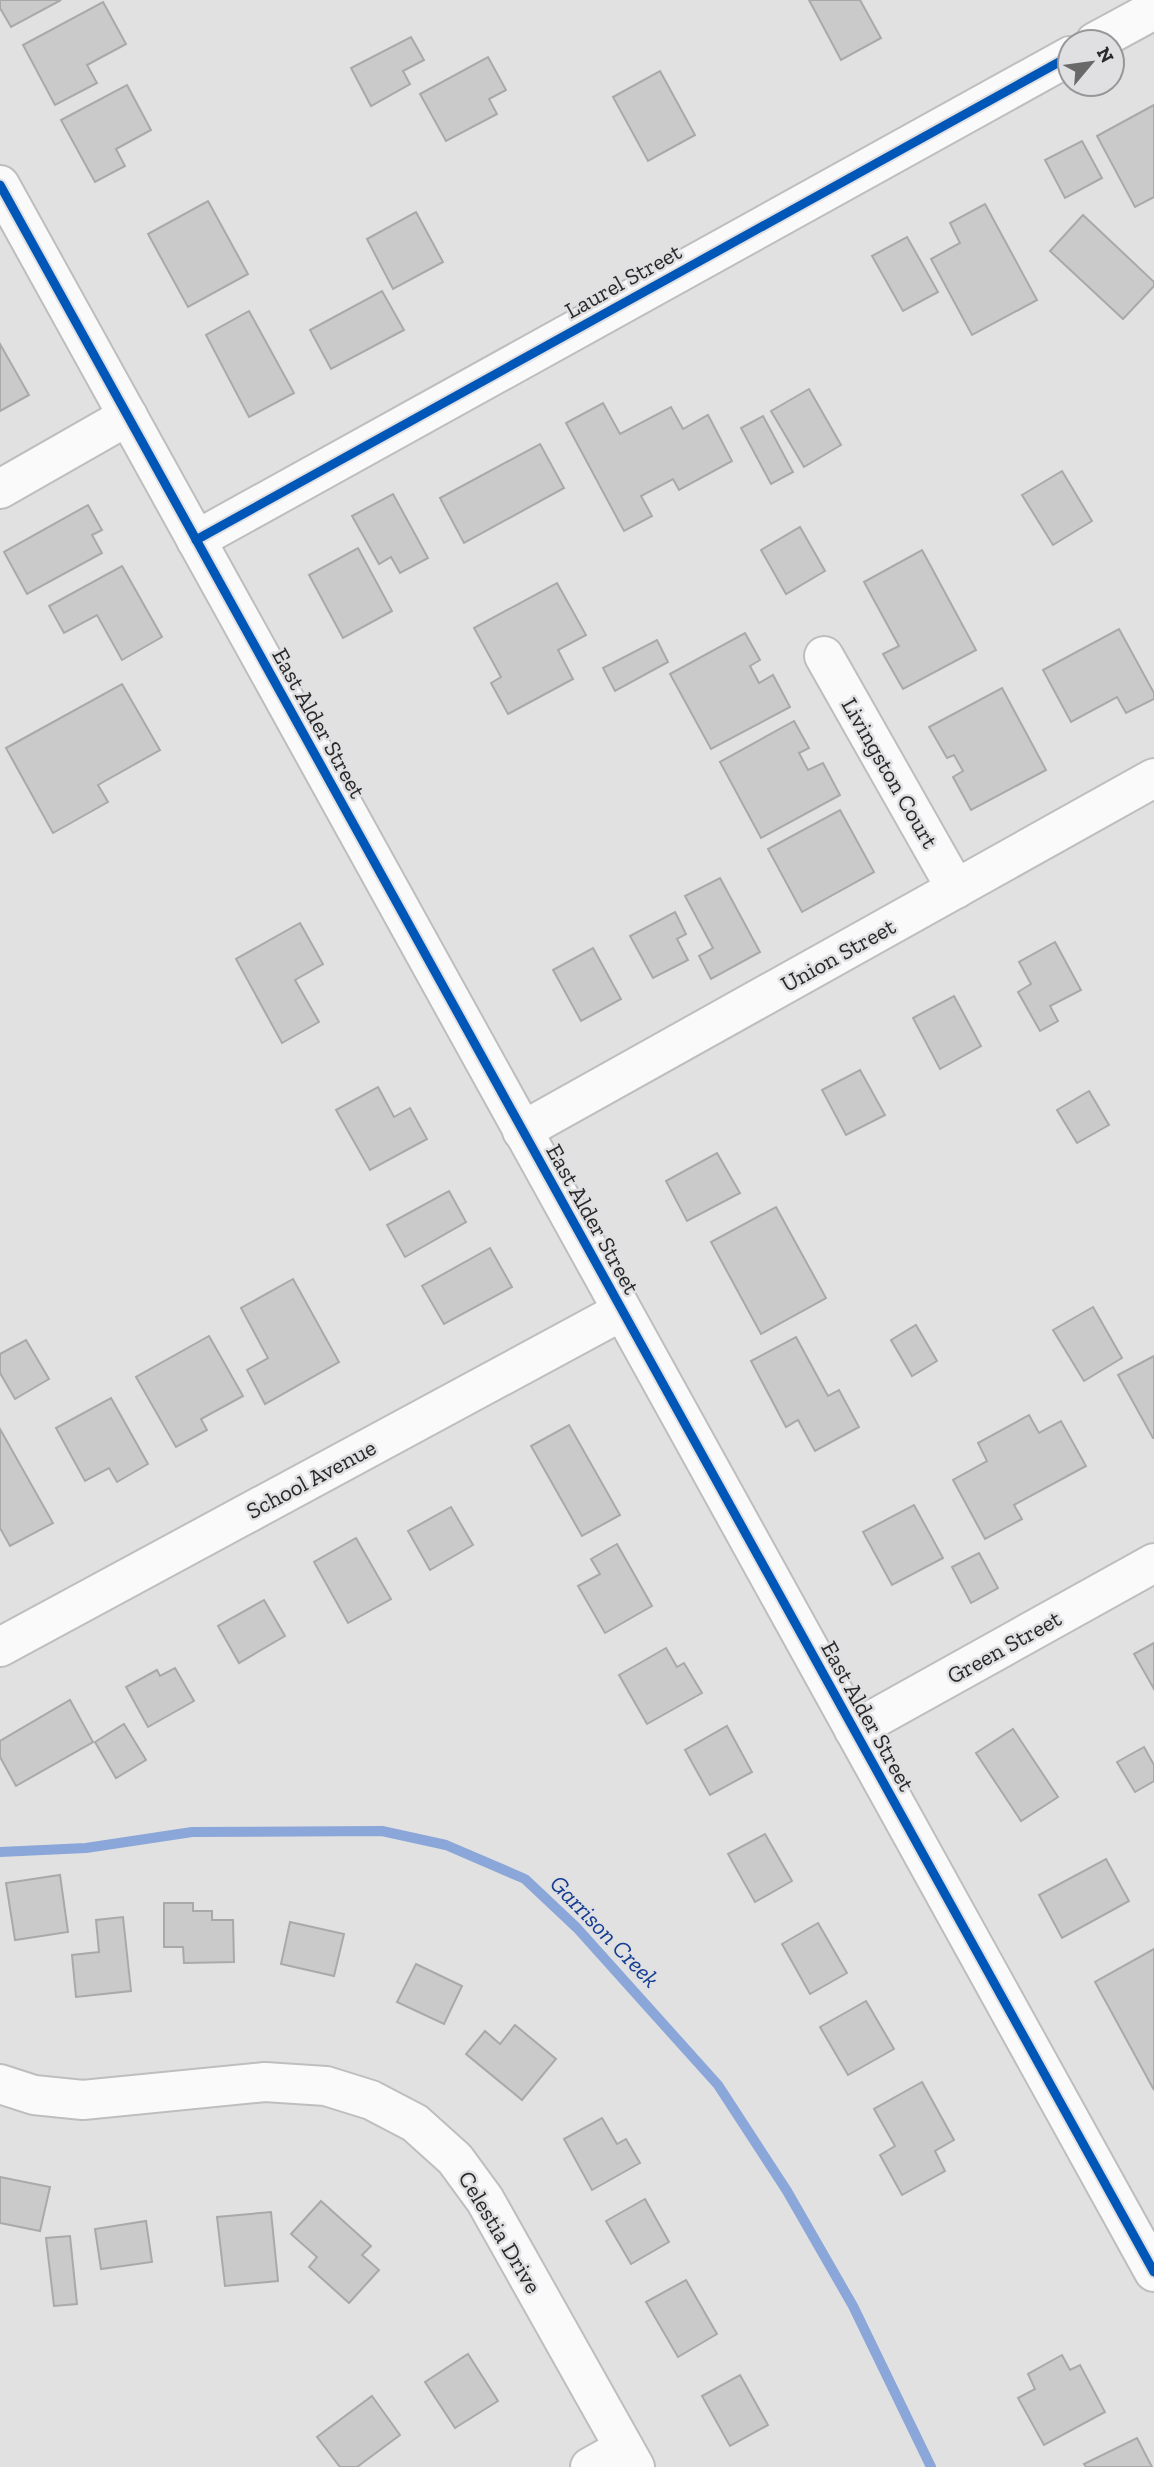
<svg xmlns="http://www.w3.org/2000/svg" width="1154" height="2467" font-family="'Zilla Slab',serif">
  <rect width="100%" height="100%" fill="#e1e1e2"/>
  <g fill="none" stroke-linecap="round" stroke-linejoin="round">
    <path stroke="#8ba6d8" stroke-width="10" d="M 0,1852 L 86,1848 L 192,1832 L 382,1831 L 446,1845 L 525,1879 L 577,1928 L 718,2085 L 787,2191 L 853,2306 L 931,2467"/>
  </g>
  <g fill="#cbcacb" stroke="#aaa9aa" stroke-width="2">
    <path d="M 0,0 L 61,0 L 11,27 L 0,8 Z"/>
    <path d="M 809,0 L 860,0 L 881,38 L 841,60 Z"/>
    <path d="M 103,2 L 126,44 L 87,65 L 97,83 L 55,105 L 23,45 Z"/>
    <path d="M 411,37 L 424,60 L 403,71 L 410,84 L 371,106 L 351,68 Z"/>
    <path d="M 488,57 L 506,90 L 489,99 L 497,114 L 446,141 L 420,94 Z"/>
    <path d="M 660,71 L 695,135 L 648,161 L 613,97 Z"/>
    <path d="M 127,85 L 151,130 L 116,149 L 125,166 L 95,182 L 61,120 Z"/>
    <path d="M 1154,105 L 1154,197 L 1135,207 L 1097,136 Z"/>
    <path d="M 1082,141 L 1102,178 L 1065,198 L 1045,160 Z"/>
    <path d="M 208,201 L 248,274 L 188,307 L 148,234 Z"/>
    <path d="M 985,204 L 1037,300 L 972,335 L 931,259 L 960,243 L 950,223 Z"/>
    <path d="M 416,212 L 443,262 L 393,289 L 367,239 Z"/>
    <path d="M 1083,215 L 1154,282 L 1154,286 L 1123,319 L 1050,251 Z"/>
    <path d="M 907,237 L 938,292 L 903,311 L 872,256 Z"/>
    <path d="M 382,291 L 404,330 L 331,369 L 310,330 Z"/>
    <path d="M 249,311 L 294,393 L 249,417 L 206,335 Z"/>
    <path d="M 0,344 L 29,395 L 0,411 Z"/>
    <path d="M 809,389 L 841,445 L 804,467 L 771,411 Z"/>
    <path d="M 603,403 L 620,434 L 671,407 L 683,429 L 708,415 L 732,461 L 679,490 L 673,479 L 641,496 L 652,516 L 624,531 L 566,423 Z"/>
    <path d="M 763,416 L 793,472 L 771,484 L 741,428 Z"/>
    <path d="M 540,444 L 564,488 L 464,543 L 440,498 Z"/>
    <path d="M 1062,471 L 1092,521 L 1053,545 L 1022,495 Z"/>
    <path d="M 393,494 L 428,558 L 400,573 L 391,557 L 379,564 L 352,516 Z"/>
    <path d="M 88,505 L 102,530 L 92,535 L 102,553 L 27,594 L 4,552 Z"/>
    <path d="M 800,527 L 825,571 L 786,594 L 761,550 Z"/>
    <path d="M 358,548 L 392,611 L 343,638 L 309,575 Z"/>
    <path d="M 922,550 L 976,650 L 903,689 L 883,654 L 899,646 L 864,582 Z"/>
    <path d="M 122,566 L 162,637 L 122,660 L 97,615 L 64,633 L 49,606 Z"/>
    <path d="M 557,583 L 586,635 L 558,650 L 573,679 L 508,714 L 491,683 L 501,677 L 474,628 Z"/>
    <path d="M 1119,629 L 1154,693 L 1154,699 L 1126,713 L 1117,697 L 1071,722 L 1043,670 Z"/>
    <path d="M 745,633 L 760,660 L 750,666 L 759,683 L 773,675 L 790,707 L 711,749 L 670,674 Z"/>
    <path d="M 657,640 L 668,662 L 615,691 L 603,668 Z"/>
    <path d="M 122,684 L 160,750 L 98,785 L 108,802 L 53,833 L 6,748 Z"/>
    <path d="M 1002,688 L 1046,770 L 971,810 L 953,777 L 963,771 L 954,755 L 947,758 L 929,727 Z"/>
    <path d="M 794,721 L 809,748 L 799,753 L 808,770 L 823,763 L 840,795 L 761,838 L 720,762 Z"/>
    <path d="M 840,810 L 874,872 L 802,912 L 768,849 Z"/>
    <path d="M 720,878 L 760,952 L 711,979 L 699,956 L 713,948 L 685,896 Z"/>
    <path d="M 675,912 L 686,934 L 677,939 L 688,960 L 653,978 L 630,936 Z"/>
    <path d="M 300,923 L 323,964 L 295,980 L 319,1022 L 282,1043 L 236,959 Z"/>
    <path d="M 1055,942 L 1081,990 L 1050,1006 L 1058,1021 L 1040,1031 L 1018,992 L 1031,984 L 1019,962 Z"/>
    <path d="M 593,948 L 621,999 L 581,1021 L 553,970 Z"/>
    <path d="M 954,996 L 981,1046 L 940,1069 L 913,1018 Z"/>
    <path d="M 860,1070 L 885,1115 L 846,1135 L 822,1090 Z"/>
    <path d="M 378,1087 L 394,1117 L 410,1108 L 427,1139 L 370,1170 L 336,1110 Z"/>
    <path d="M 1089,1091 L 1109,1125 L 1077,1143 L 1057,1110 Z"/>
    <path d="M 717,1153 L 740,1193 L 687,1221 L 666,1181 Z"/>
    <path d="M 449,1191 L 466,1222 L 405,1257 L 387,1225 Z"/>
    <path d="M 776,1207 L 826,1298 L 761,1334 L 711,1242 Z"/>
    <path d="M 490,1248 L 512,1287 L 444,1324 L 422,1286 Z"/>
    <path d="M 293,1279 L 339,1362 L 265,1404 L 247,1370 L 268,1358 L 241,1308 Z"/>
    <path d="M 1093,1307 L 1122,1358 L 1084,1381 L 1053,1330 Z"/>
    <path d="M 916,1325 L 937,1361 L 912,1376 L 891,1340 Z"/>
    <path d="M 209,1336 L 243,1396 L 201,1419 L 207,1430 L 176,1447 L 136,1377 Z"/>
    <path d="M 796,1337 L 828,1396 L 839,1390 L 859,1427 L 815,1451 L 798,1420 L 786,1427 L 751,1361 Z"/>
    <path d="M 26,1340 L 49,1379 L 15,1399 L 0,1373 L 0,1354 Z"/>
    <path d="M 1154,1356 L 1154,1438 L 1153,1438 L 1118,1375 Z"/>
    <path d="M 111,1398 L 148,1464 L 117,1482 L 109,1468 L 85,1481 L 56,1428 Z"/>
    <path d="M 1029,1415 L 1039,1433 L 1061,1421 L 1086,1466 L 1014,1505 L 1022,1519 L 985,1539 L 953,1480 L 987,1461 L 978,1443 Z"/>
    <path d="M 569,1425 L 620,1515 L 582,1536 L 531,1446 Z"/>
    <path d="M 0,1429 L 53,1523 L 10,1546 L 0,1528 Z"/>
    <path d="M 914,1505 L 943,1558 L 892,1585 L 863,1532 Z"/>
    <path d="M 451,1507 L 473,1545 L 430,1570 L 408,1531 Z"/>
    <path d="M 356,1538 L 391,1599 L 348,1623 L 314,1562 Z"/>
    <path d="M 617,1544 L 652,1606 L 605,1633 L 578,1586 L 600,1574 L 591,1559 Z"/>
    <path d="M 979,1553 L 998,1588 L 971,1603 L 952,1567 Z"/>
    <path d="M 264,1600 L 285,1636 L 239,1663 L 218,1626 Z"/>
    <path d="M 1154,1643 L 1154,1689 L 1134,1654 Z"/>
    <path d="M 666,1648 L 677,1667 L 684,1663 L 702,1693 L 647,1724 L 619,1675 Z"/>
    <path d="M 175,1668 L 194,1701 L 148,1727 L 126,1687 L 157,1670 L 160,1676 Z"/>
    <path d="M 70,1700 L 93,1742 L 16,1786 L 0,1757 L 0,1741 Z"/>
    <path d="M 124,1724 L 146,1760 L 116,1778 L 95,1742 Z"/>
    <path d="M 727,1726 L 752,1772 L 710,1795 L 685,1750 Z"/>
    <path d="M 1013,1729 L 1058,1797 L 1021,1821 L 976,1753 Z"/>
    <path d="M 1144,1747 L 1154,1765 L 1154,1781 L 1135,1792 L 1117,1762 Z"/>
    <path d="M 765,1834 L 792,1881 L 755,1902 L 728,1854 Z"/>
    <path d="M 1106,1859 L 1129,1901 L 1062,1938 L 1039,1895 Z"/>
    <path d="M 60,1875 L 68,1932 L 15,1940 L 6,1883 Z"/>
    <path d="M 164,1903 L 193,1903 L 193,1911 L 212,1911 L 212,1920 L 233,1920 L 234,1962 L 184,1963 L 183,1947 L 164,1947 Z"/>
    <path d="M 123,1917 L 131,1991 L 76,1997 L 72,1955 L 99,1952 L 96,1920 Z"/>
    <path d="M 290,1922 L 344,1934 L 334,1976 L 281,1964 Z"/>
    <path d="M 818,1923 L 847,1973 L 810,1994 L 782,1944 Z"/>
    <path d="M 1154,1949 L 1154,2090 L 1095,1982 Z"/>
    <path d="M 416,1964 L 462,1986 L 444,2024 L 397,2002 Z"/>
    <path d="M 866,2001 L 894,2049 L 848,2075 L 820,2027 Z"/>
    <path d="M 515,2025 L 556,2059 L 522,2100 L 466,2054 L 485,2031 L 500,2044 Z"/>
    <path d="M 922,2082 L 954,2140 L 935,2151 L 945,2171 L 902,2195 L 880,2155 L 895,2146 L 874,2109 Z"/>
    <path d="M 602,2118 L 617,2144 L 626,2139 L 640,2163 L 592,2190 L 564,2139 Z"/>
    <path d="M 0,2177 L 50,2187 L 40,2231 L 0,2223 Z"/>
    <path d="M 645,2199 L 669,2242 L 631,2264 L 606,2221 Z"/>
    <path d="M 321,2201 L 371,2246 L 362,2255 L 379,2270 L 349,2303 L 309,2267 L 317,2257 L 291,2234 Z"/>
    <path d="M 271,2212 L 278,2281 L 225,2286 L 217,2217 Z"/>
    <path d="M 146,2221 L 152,2262 L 101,2269 L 95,2229 Z"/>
    <path d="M 70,2236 L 77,2304 L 54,2306 L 46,2238 Z"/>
    <path d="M 686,2280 L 717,2334 L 678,2357 L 646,2302 Z"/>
    <path d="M 468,2354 L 498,2401 L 455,2428 L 425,2382 Z"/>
    <path d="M 1062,2355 L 1070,2370 L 1080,2365 L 1105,2412 L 1044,2445 L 1018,2398 L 1035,2389 L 1028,2374 Z"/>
    <path d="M 740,2375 L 768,2425 L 730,2446 L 702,2396 Z"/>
    <path d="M 372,2396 L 400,2435 L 357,2467 L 340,2467 L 317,2437 Z"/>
    <path d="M 1137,2438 L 1152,2467 L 1086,2467 L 1084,2464 Z"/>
  </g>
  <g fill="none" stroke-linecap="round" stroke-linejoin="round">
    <g stroke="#bdbebf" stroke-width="42">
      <g id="minor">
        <path d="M 1095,42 L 1154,10"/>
        <path d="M 0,489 L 128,416"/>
        <path d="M 196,540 L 1070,56"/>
        <path d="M 824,656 L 956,889"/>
        <path d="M 522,1131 L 1154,778"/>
        <path d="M 854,1730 L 1154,1563"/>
        <path d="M 0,2084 L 34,2095 L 83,2100 L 265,2082 L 326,2086 L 371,2100 L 415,2123 L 455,2159 L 485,2200 L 635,2467"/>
        <path d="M 590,2467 L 624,2448"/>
      </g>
    </g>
    <g stroke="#bdbebf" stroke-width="42">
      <g id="secondary">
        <path d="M 0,185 L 1154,2272"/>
        <path d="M 0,1647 L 622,1311"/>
      </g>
    </g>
    <use href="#minor" stroke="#fafafb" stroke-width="38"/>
    <use href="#secondary" stroke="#fafafb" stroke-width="38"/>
    <g stroke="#e0e0e3" stroke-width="13">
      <g id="cycleway">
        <path d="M 0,185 L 1154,2272"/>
        <path d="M 196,540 L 1070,56"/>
      </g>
    </g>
    <use href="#cycleway" stroke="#0057b8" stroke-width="9"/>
  </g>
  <g text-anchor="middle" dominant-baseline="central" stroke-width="5" stroke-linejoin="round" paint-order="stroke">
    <g font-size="23" fill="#29292a" stroke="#e0e0e3">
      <text transform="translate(623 281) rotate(-29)">Laurel Street</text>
      <text transform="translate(319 723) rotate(61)">East Alder Street</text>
      <text transform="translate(890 773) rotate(60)">Livingston Court</text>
      <text transform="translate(838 955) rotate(-29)">Union Street</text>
      <text transform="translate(593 1219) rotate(61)">East Alder Street</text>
      <text transform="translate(311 1479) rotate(-28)">School Avenue</text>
      <text transform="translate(1004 1647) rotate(-29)">Green Street</text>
      <text transform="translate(868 1716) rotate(61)">East Alder Street</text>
      <text transform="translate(500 2232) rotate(59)">Celestia Drive</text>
    </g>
    <g font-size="24" font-style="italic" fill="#143c90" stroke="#e0e0e3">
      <text transform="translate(605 1931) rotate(46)">Garrison Creek</text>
    </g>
  </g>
  <g transform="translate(1091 63) rotate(61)"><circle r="33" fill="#e0e0e3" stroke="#979799" stroke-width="2"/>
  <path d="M0-5L12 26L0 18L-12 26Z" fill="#69696a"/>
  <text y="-10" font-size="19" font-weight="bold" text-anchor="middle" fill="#29292a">N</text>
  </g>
</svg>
